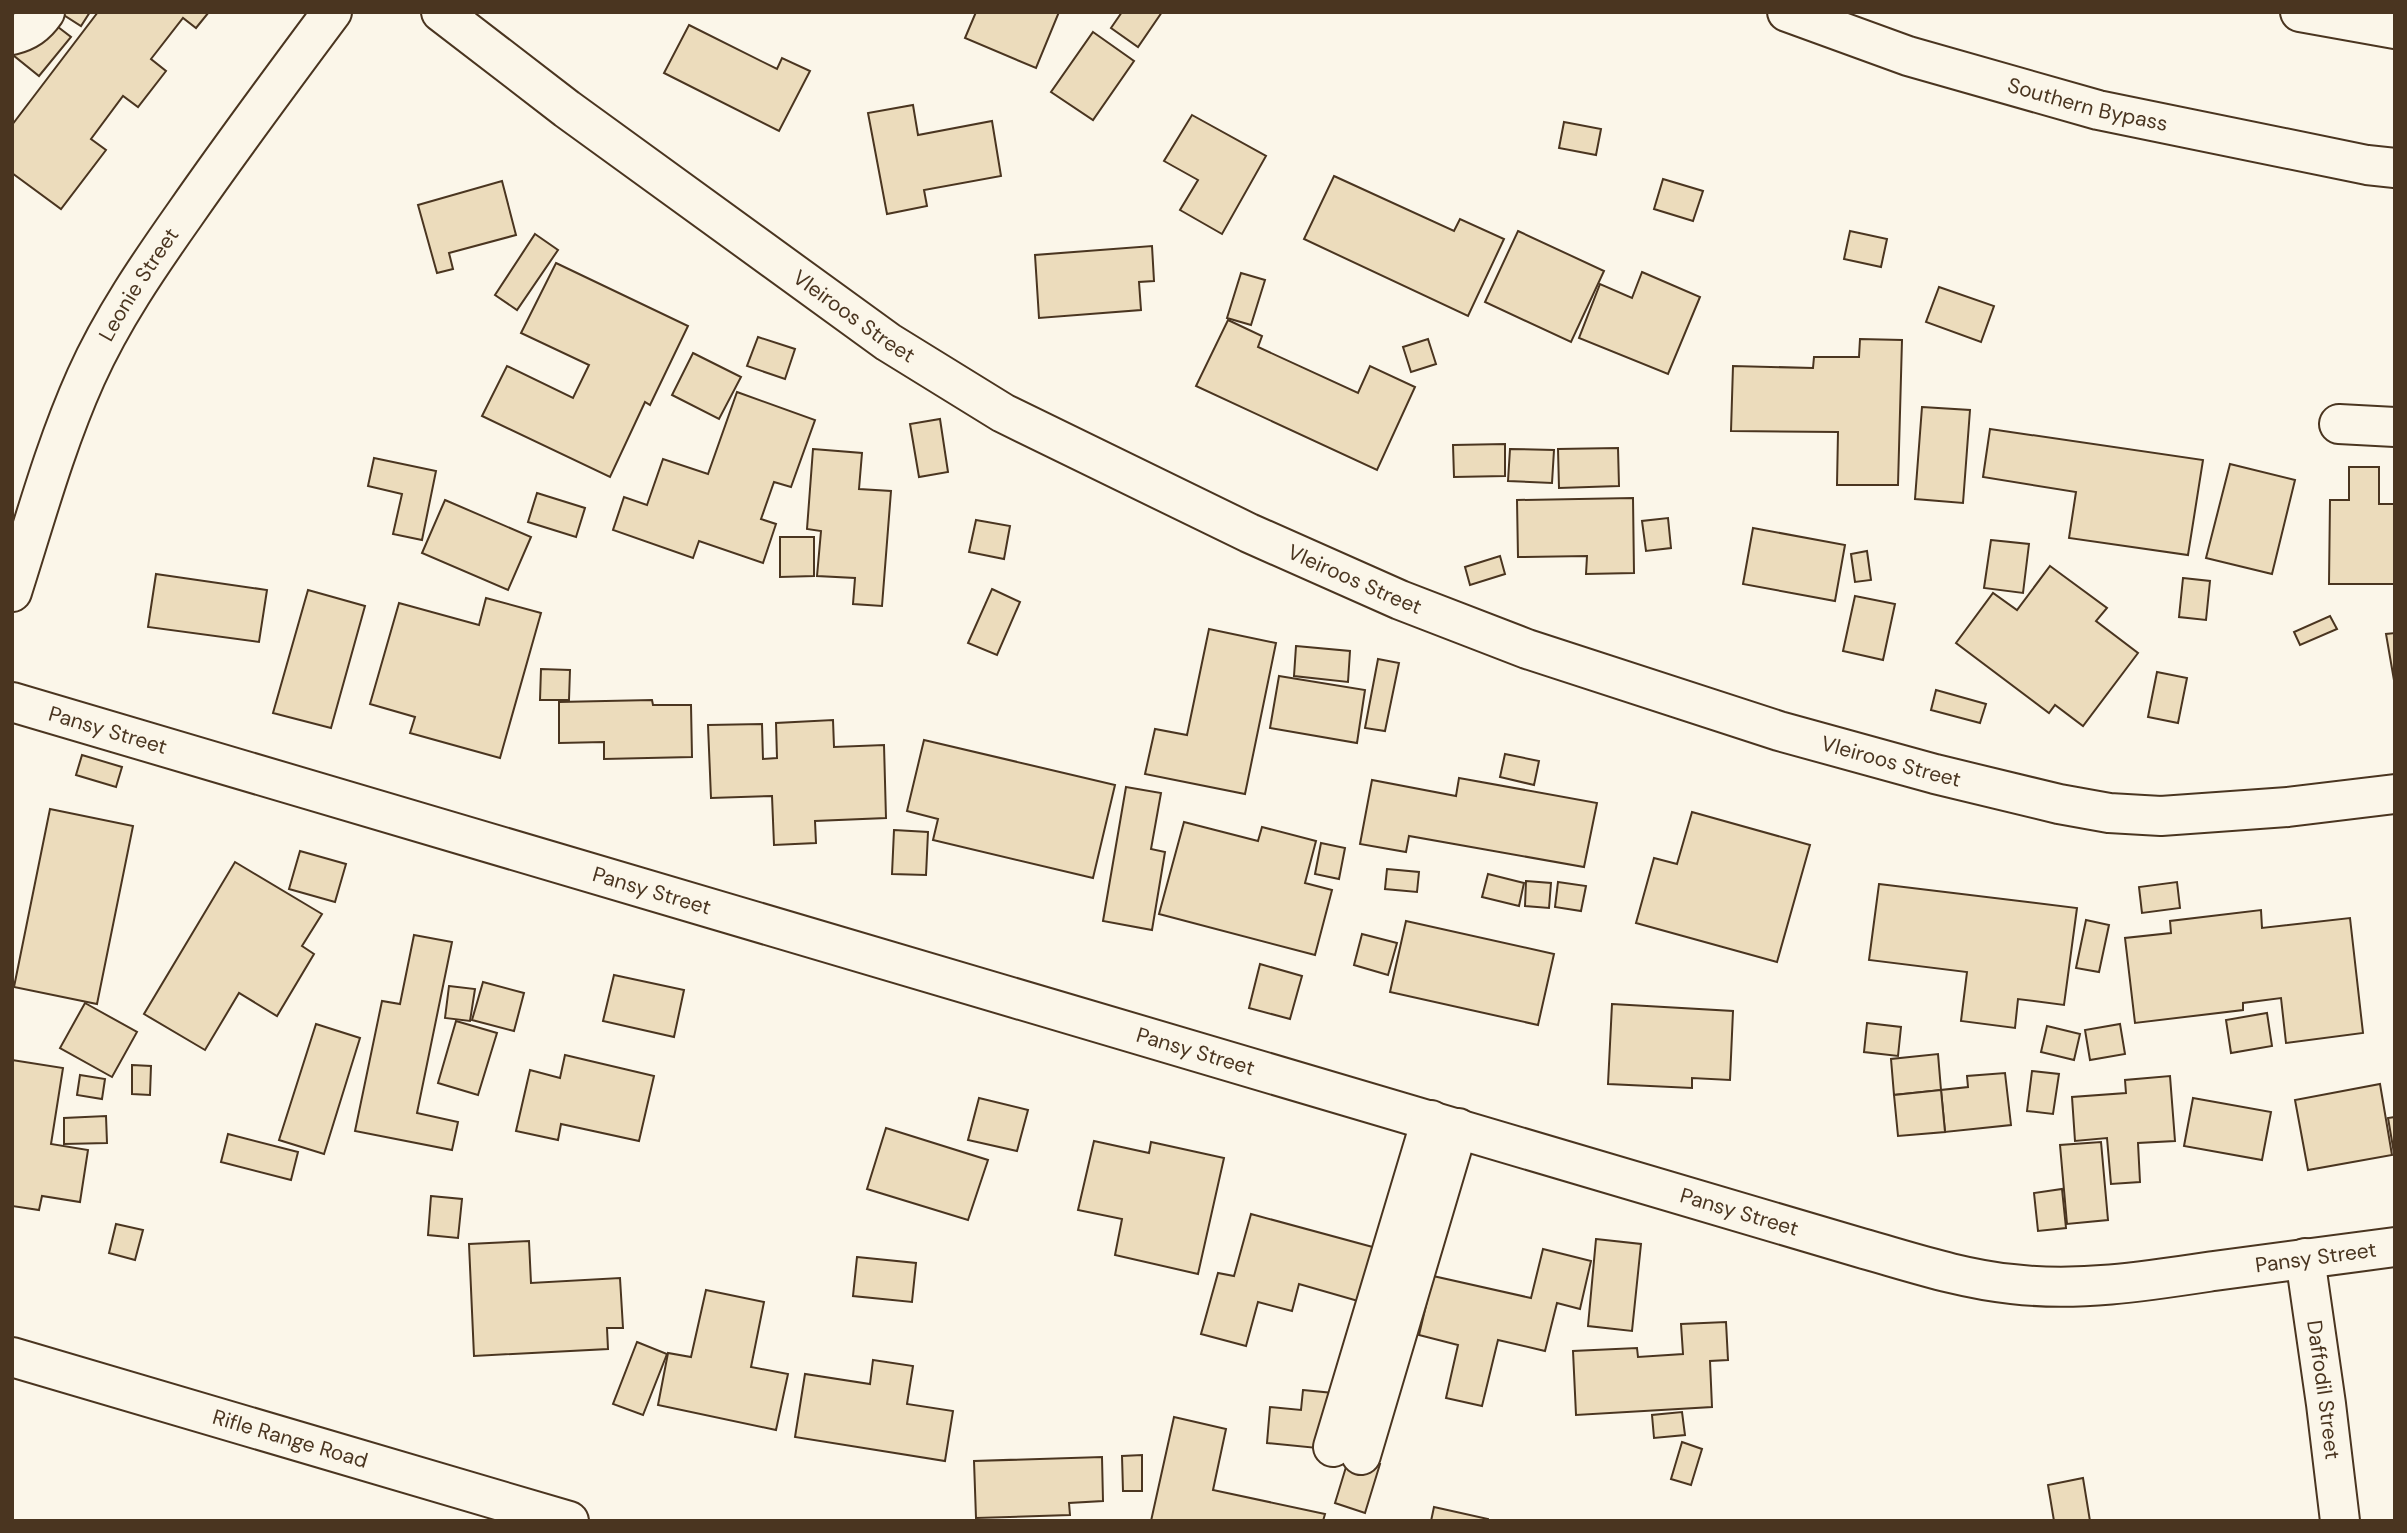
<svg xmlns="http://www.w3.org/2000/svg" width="2407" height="1533" font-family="'DM Sans',sans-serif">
  <rect width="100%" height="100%" fill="#fbf6e9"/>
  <g fill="#ecdcbc" stroke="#4a3520" stroke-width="2">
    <path d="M 59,12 L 90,12 L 81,26 Z"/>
    <path d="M 98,12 L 209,12 L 196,28 L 183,18 L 151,59 L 166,71 L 138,107 L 123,96 L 91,139 L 106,150 L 61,209 L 12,173 L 12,125 Z"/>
    <path d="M 976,12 L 1059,12 L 1036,68 L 965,38 Z"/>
    <path d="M 1122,12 L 1162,12 L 1138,47 L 1111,28 Z"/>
    <path d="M 45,17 L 71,37 L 39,76 L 13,55 Z"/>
    <path d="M 689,25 L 777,69 L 782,58 L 810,71 L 779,131 L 664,73 Z"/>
    <path d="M 1093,32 L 1134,61 L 1093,120 L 1051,92 Z"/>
    <path d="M 913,105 L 918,135 L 992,121 L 1001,176 L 924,190 L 927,206 L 887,214 L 868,113 Z"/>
    <path d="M 1192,115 L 1266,156 L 1222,234 L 1180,210 L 1198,180 L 1164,161 Z"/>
    <path d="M 1564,122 L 1601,129 L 1596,155 L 1559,148 Z"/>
    <path d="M 1334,176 L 1454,231 L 1460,219 L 1504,239 L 1468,316 L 1304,239 Z"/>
    <path d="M 1663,179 L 1703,191 L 1693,221 L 1654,209 Z"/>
    <path d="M 502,181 L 516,235 L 449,253 L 453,269 L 437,273 L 418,205 Z"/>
    <path d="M 1518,231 L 1604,271 L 1571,342 L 1485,302 Z"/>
    <path d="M 1850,231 L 1887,239 L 1881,267 L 1844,259 Z"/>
    <path d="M 535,234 L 558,250 L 517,310 L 495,295 Z"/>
    <path d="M 1152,246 L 1154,281 L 1139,282 L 1141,310 L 1039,318 L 1035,255 Z"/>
    <path d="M 556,263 L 688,326 L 650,405 L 645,402 L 610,477 L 482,416 L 507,366 L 573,398 L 589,365 L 521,333 Z"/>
    <path d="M 1642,272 L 1700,297 L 1668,374 L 1579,338 L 1600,284 L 1632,298 Z"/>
    <path d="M 1241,273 L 1265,280 L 1251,325 L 1227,318 Z"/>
    <path d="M 1939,287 L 1994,306 L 1981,342 L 1926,322 Z"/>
    <path d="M 1228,320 L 1262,336 L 1258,347 L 1358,393 L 1370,366 L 1415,387 L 1377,470 L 1196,386 Z"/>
    <path d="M 758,337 L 795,349 L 785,379 L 747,366 Z"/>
    <path d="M 1428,339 L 1436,364 L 1411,372 L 1403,347 Z"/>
    <path d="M 1860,339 L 1902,340 L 1898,485 L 1837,485 L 1838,432 L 1731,431 L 1733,366 L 1813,368 L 1814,357 L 1859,357 Z"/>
    <path d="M 693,353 L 741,377 L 719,419 L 672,395 Z"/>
    <path d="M 737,392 L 815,420 L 791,487 L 774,482 L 761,519 L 776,524 L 763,563 L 699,541 L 693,558 L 613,530 L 624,497 L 647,505 L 663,459 L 708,474 Z"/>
    <path d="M 1922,407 L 1970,410 L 1963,503 L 1915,499 Z"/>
    <path d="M 940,419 L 948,472 L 919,477 L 910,424 Z"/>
    <path d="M 1990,429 L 2203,460 L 2188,555 L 2069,538 L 2076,492 L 1983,477 Z"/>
    <path d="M 1505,444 L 1505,476 L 1454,477 L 1453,445 Z"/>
    <path d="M 1618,448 L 1619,486 L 1559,488 L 1558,449 Z"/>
    <path d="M 813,449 L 862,453 L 859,489 L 891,491 L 882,606 L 853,604 L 855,578 L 817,576 L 821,531 L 807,529 Z"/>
    <path d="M 1510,449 L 1554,450 L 1552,483 L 1508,481 Z"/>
    <path d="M 374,458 L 436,471 L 422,540 L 393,534 L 402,494 L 368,486 Z"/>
    <path d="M 2230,464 L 2295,480 L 2272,574 L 2206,558 Z"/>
    <path d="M 2349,467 L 2379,467 L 2379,504 L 2395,504 L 2395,584 L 2329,584 L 2330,500 L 2349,500 Z"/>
    <path d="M 537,493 L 585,508 L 576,537 L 528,522 Z"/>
    <path d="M 1633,498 L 1634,573 L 1586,574 L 1587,556 L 1518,557 L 1517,500 Z"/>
    <path d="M 445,500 L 531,537 L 508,590 L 422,553 Z"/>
    <path d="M 1668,518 L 1671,548 L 1646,551 L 1642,521 Z"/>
    <path d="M 976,520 L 1010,526 L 1004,559 L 969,552 Z"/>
    <path d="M 1753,528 L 1845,545 L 1835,601 L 1743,584 Z"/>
    <path d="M 780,537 L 814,537 L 814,576 L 780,577 Z"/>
    <path d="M 1991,540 L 2029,544 L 2023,593 L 1984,588 Z"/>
    <path d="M 1867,551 L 1871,580 L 1855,582 L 1851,554 Z"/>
    <path d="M 1500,556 L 1505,574 L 1470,585 L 1465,567 Z"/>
    <path d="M 2050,566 L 2107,608 L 2096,621 L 2138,653 L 2083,726 L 2055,705 L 2049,713 L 1956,643 L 1993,593 L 2017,610 Z"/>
    <path d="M 156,574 L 267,590 L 259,642 L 148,627 Z"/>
    <path d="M 2183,578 L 2210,581 L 2206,620 L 2179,617 Z"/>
    <path d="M 992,589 L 1020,602 L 997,655 L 968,643 Z"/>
    <path d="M 308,590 L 365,606 L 331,728 L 273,713 Z"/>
    <path d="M 1855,596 L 1895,604 L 1883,660 L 1843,651 Z"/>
    <path d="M 486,598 L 541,613 L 500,758 L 410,733 L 415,717 L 370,704 L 399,603 L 479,625 Z"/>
    <path d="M 2330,616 L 2337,629 L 2300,645 L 2294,632 Z"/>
    <path d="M 1209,629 L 1276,643 L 1245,794 L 1145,774 L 1155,729 L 1187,735 Z"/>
    <path d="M 2395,633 L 2395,686 L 2386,634 Z"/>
    <path d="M 1296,646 L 1350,651 L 1348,682 L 1294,676 Z"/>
    <path d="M 1378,659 L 1399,663 L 1385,731 L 1365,728 Z"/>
    <path d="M 541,669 L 570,670 L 569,700 L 540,700 Z"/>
    <path d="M 2157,672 L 2187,678 L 2178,723 L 2148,717 Z"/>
    <path d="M 1279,676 L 1365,690 L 1357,743 L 1270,728 Z"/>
    <path d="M 1936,690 L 1986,704 L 1980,723 L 1931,710 Z"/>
    <path d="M 652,700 L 653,705 L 691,705 L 692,757 L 604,759 L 604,742 L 559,743 L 559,702 Z"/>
    <path d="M 833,720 L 834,747 L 884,745 L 886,818 L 815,821 L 816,843 L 774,845 L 772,796 L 711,798 L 708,725 L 762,724 L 763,759 L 777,758 L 776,723 Z"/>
    <path d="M 924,740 L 1115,785 L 1093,878 L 933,840 L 938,819 L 907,811 Z"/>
    <path d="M 1505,754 L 1539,761 L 1534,785 L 1500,777 Z"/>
    <path d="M 82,755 L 122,767 L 116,787 L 76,775 Z"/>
    <path d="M 1459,778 L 1597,803 L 1584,867 L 1409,836 L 1406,852 L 1360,844 L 1372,780 L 1456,796 Z"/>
    <path d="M 1126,787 L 1161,793 L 1151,849 L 1165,852 L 1152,930 L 1103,921 Z"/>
    <path d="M 50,809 L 133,826 L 97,1004 L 14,987 Z"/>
    <path d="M 1692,812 L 1810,845 L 1777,962 L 1636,923 L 1654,858 L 1677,864 Z"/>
    <path d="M 1184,822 L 1258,841 L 1262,827 L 1316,841 L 1305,883 L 1332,890 L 1315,955 L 1159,914 Z"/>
    <path d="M 894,830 L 928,832 L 926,875 L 892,874 Z"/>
    <path d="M 1321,843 L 1345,848 L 1339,879 L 1315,874 Z"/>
    <path d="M 300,851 L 346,864 L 335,902 L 289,889 Z"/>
    <path d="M 235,862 L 322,914 L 302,946 L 314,954 L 277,1016 L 239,993 L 205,1050 L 144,1014 Z"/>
    <path d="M 1387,869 L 1419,872 L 1417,892 L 1385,889 Z"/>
    <path d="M 1488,874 L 1524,883 L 1519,906 L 1482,897 Z"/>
    <path d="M 1526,881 L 1551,883 L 1549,908 L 1525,906 Z"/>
    <path d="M 1558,882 L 1586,886 L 1581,911 L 1555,907 Z"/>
    <path d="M 2177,882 L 2180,908 L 2142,913 L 2139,887 Z"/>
    <path d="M 1879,884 L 2077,908 L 2064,1005 L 2018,999 L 2015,1028 L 1961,1021 L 1967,972 L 1869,960 Z"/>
    <path d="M 2261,910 L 2262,928 L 2350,918 L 2363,1033 L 2286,1043 L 2281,998 L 2243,1003 L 2243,1010 L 2135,1023 L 2125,938 L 2171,933 L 2170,921 Z"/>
    <path d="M 2086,920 L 2109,925 L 2099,972 L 2076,968 Z"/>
    <path d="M 1406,921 L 1554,954 L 1538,1025 L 1390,992 Z"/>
    <path d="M 1362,934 L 1397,943 L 1388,975 L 1354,965 Z"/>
    <path d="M 414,935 L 452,942 L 417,1113 L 458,1122 L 452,1150 L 355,1131 L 382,1001 L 400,1004 Z"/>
    <path d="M 1260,964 L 1302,976 L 1290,1019 L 1249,1008 Z"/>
    <path d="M 614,975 L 684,990 L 674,1037 L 603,1021 Z"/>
    <path d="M 483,982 L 524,993 L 514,1031 L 472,1020 Z"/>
    <path d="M 449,986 L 475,989 L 470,1021 L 445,1018 Z"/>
    <path d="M 85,1003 L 137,1032 L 112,1077 L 60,1048 Z"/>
    <path d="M 1612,1004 L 1733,1011 L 1730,1080 L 1692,1078 L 1692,1088 L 1608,1084 Z"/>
    <path d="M 2267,1013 L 2272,1046 L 2231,1053 L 2226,1020 Z"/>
    <path d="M 456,1021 L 497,1033 L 478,1095 L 438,1083 Z"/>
    <path d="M 1867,1023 L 1901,1027 L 1898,1056 L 1864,1052 Z"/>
    <path d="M 316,1024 L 360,1038 L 324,1154 L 279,1140 Z"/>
    <path d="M 2120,1024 L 2125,1054 L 2090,1060 L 2085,1030 Z"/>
    <path d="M 2047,1026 L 2080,1034 L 2074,1060 L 2041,1052 Z"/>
    <path d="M 1938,1054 L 1941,1090 L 1894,1095 L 1891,1059 Z"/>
    <path d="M 565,1055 L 654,1076 L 639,1141 L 561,1124 L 558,1140 L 516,1131 L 530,1070 L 560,1078 Z"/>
    <path d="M 12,1060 L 63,1068 L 51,1144 L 88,1150 L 80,1202 L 42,1196 L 39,1210 L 12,1206 Z"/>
    <path d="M 132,1065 L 151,1066 L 150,1095 L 132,1094 Z"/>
    <path d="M 2032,1071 L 2059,1074 L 2053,1114 L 2027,1111 Z"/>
    <path d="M 2005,1073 L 2011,1125 L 1945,1132 L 1941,1090 L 1968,1087 L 1967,1076 Z"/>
    <path d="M 80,1075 L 105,1079 L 102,1099 L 77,1095 Z"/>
    <path d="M 2170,1076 L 2175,1141 L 2138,1143 L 2140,1182 L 2111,1184 L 2107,1138 L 2075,1141 L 2072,1097 L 2126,1093 L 2125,1080 Z"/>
    <path d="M 2380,1084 L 2392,1155 L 2308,1170 L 2295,1100 Z"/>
    <path d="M 1941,1090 L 1945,1132 L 1898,1136 L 1894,1095 Z"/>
    <path d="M 979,1098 L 1028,1110 L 1017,1151 L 968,1140 Z"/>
    <path d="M 2193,1098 L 2271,1112 L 2262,1160 L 2184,1146 Z"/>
    <path d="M 106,1116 L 107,1143 L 64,1144 L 64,1118 Z"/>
    <path d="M 2395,1117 L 2395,1159 L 2388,1118 Z"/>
    <path d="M 886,1128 L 988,1160 L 968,1220 L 867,1189 Z"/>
    <path d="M 228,1134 L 298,1152 L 291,1180 L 221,1162 Z"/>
    <path d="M 1094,1141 L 1149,1153 L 1151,1142 L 1224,1158 L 1198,1274 L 1115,1255 L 1122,1219 L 1078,1210 Z"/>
    <path d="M 2101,1142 L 2108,1220 L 2067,1224 L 2060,1145 Z"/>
    <path d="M 2062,1189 L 2066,1228 L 2038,1231 L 2034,1193 Z"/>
    <path d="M 431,1196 L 462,1199 L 458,1238 L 428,1235 Z"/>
    <path d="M 1251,1214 L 1380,1249 L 1365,1303 L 1299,1284 L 1292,1311 L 1258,1302 L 1246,1346 L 1201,1334 L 1218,1273 L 1234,1276 Z"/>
    <path d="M 116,1224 L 143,1230 L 135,1260 L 109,1253 Z"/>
    <path d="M 1596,1239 L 1641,1244 L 1632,1331 L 1588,1326 Z"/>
    <path d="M 529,1241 L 531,1283 L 620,1278 L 623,1328 L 607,1328 L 608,1349 L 474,1356 L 469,1244 Z"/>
    <path d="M 1543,1249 L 1591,1261 L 1580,1309 L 1557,1303 L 1545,1351 L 1498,1340 L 1482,1406 L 1446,1398 L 1458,1345 L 1419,1335 L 1433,1276 L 1531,1298 Z"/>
    <path d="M 857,1257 L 916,1263 L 912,1302 L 853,1296 Z"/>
    <path d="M 706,1290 L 764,1302 L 751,1367 L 788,1374 L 776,1430 L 658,1405 L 668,1353 L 691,1357 Z"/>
    <path d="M 1726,1322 L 1728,1360 L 1710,1361 L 1712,1407 L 1576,1415 L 1573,1351 L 1637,1348 L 1638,1357 L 1683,1354 L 1681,1324 Z"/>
    <path d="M 637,1342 L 667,1354 L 643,1415 L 613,1404 Z"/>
    <path d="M 873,1360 L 913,1366 L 907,1404 L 953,1411 L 945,1461 L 795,1437 L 805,1374 L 870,1384 Z"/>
    <path d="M 1303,1390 L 1333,1393 L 1327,1449 L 1267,1443 L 1270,1407 L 1301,1410 Z"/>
    <path d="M 1682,1412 L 1685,1435 L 1654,1438 L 1652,1415 Z"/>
    <path d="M 1174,1417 L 1226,1429 L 1213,1490 L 1325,1514 L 1323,1521 L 1151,1521 Z"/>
    <path d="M 1682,1442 L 1702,1449 L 1691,1485 L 1671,1479 Z"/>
    <path d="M 1350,1454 L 1380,1464 L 1365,1513 L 1335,1503 Z"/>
    <path d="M 1142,1455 L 1142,1491 L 1123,1491 L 1122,1456 Z"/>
    <path d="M 1102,1457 L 1103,1501 L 1069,1503 L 1070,1515 L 976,1518 L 974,1461 Z"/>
    <path d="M 2083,1478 L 2090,1521 L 2054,1521 L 2048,1485 Z"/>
    <path d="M 1434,1507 L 1488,1519 L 1488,1521 L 1431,1521 Z"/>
  </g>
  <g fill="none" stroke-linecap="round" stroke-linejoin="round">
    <g stroke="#4a3520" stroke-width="42">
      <g id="minor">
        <path id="s1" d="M 441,12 L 567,109 L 888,342 L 1003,413 L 1249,533 L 1400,600 L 1527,649 L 1779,731 L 1935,774 L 2059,804 L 2109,813 L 2161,816 L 2288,807 L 2395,794"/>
        <path d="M 12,35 C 27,31 36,25 45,12"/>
        <path d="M 2339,424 L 2395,427"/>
        <path id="s2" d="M 12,592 C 35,520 55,446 86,377 C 112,319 149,265 185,214 C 233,145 282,79 332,12"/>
        <path id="s3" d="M 12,702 L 1861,1248 C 1911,1262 1961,1279 2012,1284 C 2079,1292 2148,1281 2214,1271 C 2275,1263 2335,1255 2395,1247"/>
        <path id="s4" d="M 2305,1258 L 2326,1404 L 2340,1521"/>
        <path d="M 1333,1447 L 1431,1120"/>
        <path d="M 1361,1455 L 1458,1128"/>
      </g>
    </g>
    <g stroke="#4a3520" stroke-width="42">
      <g id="major">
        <path id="s5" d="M 12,1357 L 569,1521"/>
      </g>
    </g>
    <g stroke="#4a3520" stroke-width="42">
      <g id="highway">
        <path id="s6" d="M 1787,12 L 1908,56 L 2098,110 L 2367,165 L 2395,168"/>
        <path d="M 2300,12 L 2395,29"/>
      </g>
    </g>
    <use href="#minor" stroke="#fbf6e9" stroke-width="38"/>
    <use href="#major" stroke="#fbf6e9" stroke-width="38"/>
    <use href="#highway" stroke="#fbf6e9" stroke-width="38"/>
  </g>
  <g text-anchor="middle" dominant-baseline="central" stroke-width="5" stroke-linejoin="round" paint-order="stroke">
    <g font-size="21" fill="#4a3520" stroke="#fbf6e9">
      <text stroke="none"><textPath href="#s6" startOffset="315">Southern Bypass</textPath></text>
      <text stroke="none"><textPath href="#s2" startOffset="334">Leonie Street</textPath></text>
      <text stroke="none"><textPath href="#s1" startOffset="513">Vleiroos Street</textPath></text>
      <text stroke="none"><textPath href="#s1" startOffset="1080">Vleiroos Street</textPath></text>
      <text stroke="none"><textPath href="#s3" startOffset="100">Pansy Street</textPath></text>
      <text stroke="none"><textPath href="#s1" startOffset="1647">Vleiroos Street</textPath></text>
      <text stroke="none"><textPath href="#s3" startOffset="667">Pansy Street</textPath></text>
      <text stroke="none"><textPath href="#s3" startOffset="1234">Pansy Street</textPath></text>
      <text stroke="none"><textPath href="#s3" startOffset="1801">Pansy Street</textPath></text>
      <text stroke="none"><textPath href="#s3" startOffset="2389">Pansy Street</textPath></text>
      <text stroke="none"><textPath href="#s4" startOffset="133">Daffodil Street</textPath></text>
      <text stroke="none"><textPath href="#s5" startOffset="290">Rifle Range Road</textPath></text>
    </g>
  </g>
  <rect width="2407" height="1533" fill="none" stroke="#4a3520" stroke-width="28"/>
</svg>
